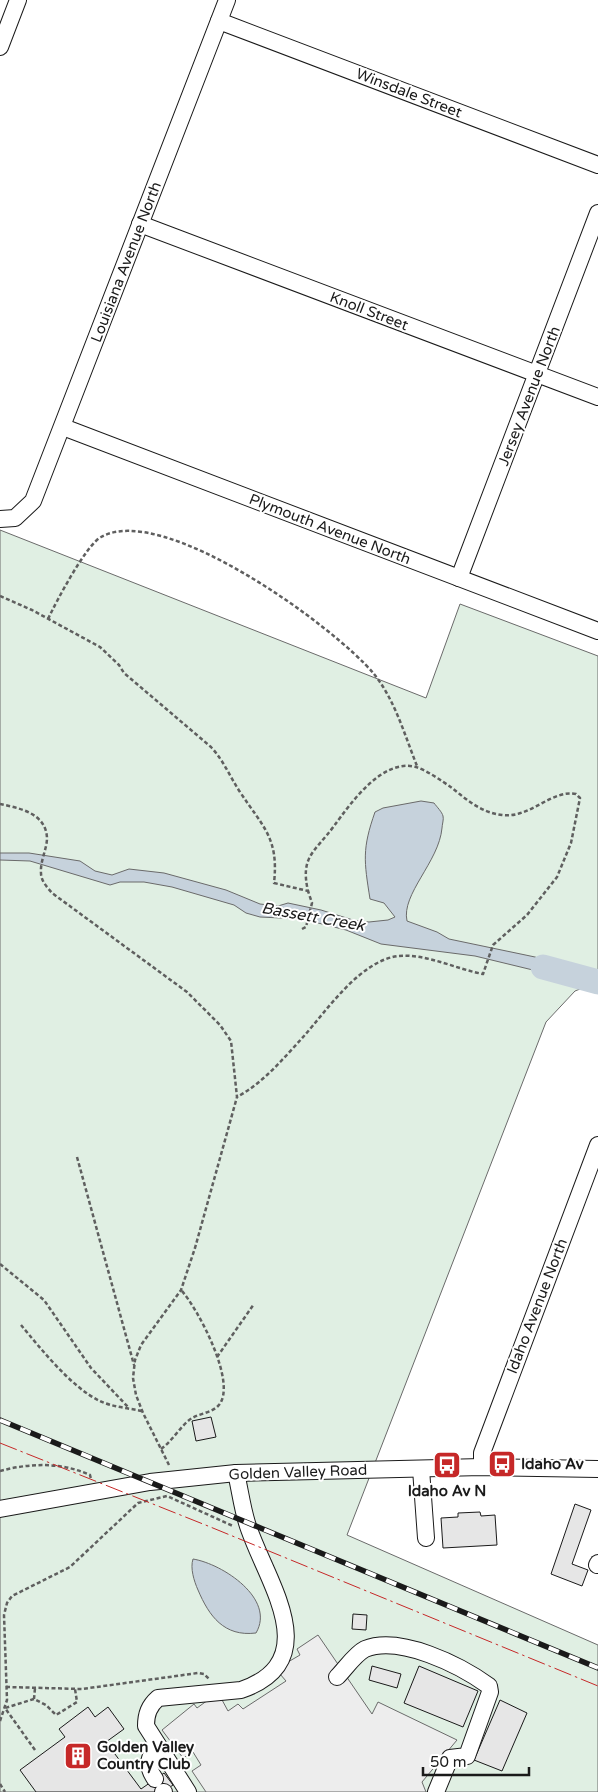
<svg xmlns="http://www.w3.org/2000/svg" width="598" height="1792" font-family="'Varela Round',sans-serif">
  <rect width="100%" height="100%" fill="#fff"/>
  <path fill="#e0efe3" stroke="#6a6a6a" d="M 0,530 L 426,698 L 460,604 L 598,656 L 598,982 L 575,991 L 546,1022 L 347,1535 L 598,1645 L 598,1792 L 0,1792 Z"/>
  <path fill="#ededed" stroke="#6a6a6a" d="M 318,1635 L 372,1714 L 378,1702 L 457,1740 L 422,1782 L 426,1792 L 206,1792 L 192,1771 L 201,1765 L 193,1752 L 183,1758 L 162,1730 L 194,1704 L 197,1708 L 208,1700 L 221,1698 L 228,1711 L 238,1704 L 243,1709 L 286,1681 L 280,1674 L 288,1662 L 300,1655 L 297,1649 Z"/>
  <g fill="#c6d2dc" stroke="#6a6a6a">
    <path d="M 421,801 L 434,803 C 437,807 442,812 443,816 C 444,819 442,825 442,828 C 439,862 401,894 407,921 L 437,932 L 449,939 L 535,957 L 578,972 L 570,986 L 537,971 L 475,956 L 381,944 L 346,930 L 302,919 L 260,917 L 246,913 L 234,905 L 172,887 L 144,882 L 120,882 L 110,885 L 30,861 L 0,860 L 0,853 L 29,853 L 80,861 L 95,871 L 112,875 L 129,869 L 164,873 L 226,890 L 260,904 L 278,906 L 288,903 L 321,910 L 353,920 L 369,922 L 388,920 L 395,917 L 384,903 L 370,899 C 364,861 362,849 375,812 L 383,808 Z"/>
    <path d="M 193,1559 C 223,1564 276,1599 256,1633 C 224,1637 209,1616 198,1590 C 194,1581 190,1568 193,1559 Z"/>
  </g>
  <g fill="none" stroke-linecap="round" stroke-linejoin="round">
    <path stroke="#c6d2dc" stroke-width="25" d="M 543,967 L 598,982"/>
  </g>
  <g fill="#e6e6e6" stroke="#1a1a1a">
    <path d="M 211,1417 L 216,1437 L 196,1441 L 192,1421 Z"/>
    <path d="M 575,1504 L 591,1510 L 572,1564 L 588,1570 L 582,1586 L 551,1574 Z"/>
    <path d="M 480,1512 L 481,1516 L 495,1515 L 497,1545 L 443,1548 L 441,1518 L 458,1517 L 458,1513 Z"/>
    <path d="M 353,1614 L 367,1615 L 366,1630 L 352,1629 Z"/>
    <path d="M 372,1666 L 401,1674 L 397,1688 L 369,1680 Z"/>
    <path d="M 419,1666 L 478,1691 L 463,1727 L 404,1703 Z"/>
    <path d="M 500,1700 L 527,1713 L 502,1771 L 474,1760 Z"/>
    <path d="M 88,1707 L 95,1717 L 108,1707 L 124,1729 L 106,1742 L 141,1789 L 164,1773 L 173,1785 L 163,1792 L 36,1792 L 20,1770 L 65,1737 L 59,1729 Z"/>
  </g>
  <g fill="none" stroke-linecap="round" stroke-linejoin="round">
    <g stroke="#1a1a1a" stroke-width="18">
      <g id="minor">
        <path d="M 219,21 L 598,165"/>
        <path d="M 0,47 L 18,0"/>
        <path d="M 140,224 L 598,397"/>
        <path d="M 63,427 L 598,631"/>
        <path d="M 0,519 L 15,518 L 33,501 L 227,0"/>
        <path d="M 459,578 L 598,213"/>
        <path d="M 482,1467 L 482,1453 L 598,1145"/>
        <path d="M 421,1469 L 426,1538"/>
        <path d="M 0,1509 L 150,1482 L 236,1473 L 482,1467 L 598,1469"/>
        <path d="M 597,1565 L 598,1563"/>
        <path d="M 337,1677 C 345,1669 355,1654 365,1649 C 400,1635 460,1665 489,1686 L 490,1692 L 467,1756 L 450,1758 L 436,1792"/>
        <path d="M 155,1779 C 145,1764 149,1760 156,1744"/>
        <path d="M 163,1792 L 164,1792"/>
        <path d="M 188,1792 L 146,1726 C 146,1714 149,1706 158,1698 L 241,1690 C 329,1660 263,1577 247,1523 C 242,1507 240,1490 236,1473"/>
      </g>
    </g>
    <g stroke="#5f5f5f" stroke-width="2.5" stroke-dasharray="4 2.5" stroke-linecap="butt">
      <path d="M 0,596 L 32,610 L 100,647 L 119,665 L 124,673 L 211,747 C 224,761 230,777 240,792 C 263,827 279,838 274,883 L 308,891 C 300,856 315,852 334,826 C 351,803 382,758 416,767 C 428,771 442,781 452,788 C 467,800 482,813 502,815 C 529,819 552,789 576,794 L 580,798 L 571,843 L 557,877 L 527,915 L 493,945 L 483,974 C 456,969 425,953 398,956 C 360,961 327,1010 304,1036 C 284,1058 263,1083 237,1097"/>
      <path d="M 48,619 C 56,602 86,545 101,537 C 163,502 334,626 374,674 C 395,700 405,736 417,766"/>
      <path d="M 0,804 C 19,808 46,813 47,838 C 47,849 40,861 41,873 C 41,881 47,887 52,893 L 187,992 L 220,1025 L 231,1041 L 237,1097 L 195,1248 L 181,1290 L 141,1345 L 135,1360 L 133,1378 L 136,1395 L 143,1413 L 169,1465"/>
      <path d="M 302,929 L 306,927 L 312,903 L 308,891"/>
      <path d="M 77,1157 L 134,1365"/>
      <path d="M 0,1264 L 44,1300 L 91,1368 L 128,1407"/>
      <path d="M 21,1325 C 41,1349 72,1388 100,1401 C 112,1407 128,1408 142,1411"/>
      <path d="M 217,1357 L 254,1304"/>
      <path d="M 161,1449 C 172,1441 178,1430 188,1421 C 197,1413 210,1414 218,1406 C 239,1385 197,1307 181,1290"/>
      <path d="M 0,1471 C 30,1463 61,1462 90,1475 L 91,1479"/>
      <path d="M 6,1687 L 82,1689 L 198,1673 L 204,1674 L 209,1679"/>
      <path d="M 34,1699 L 35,1688"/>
      <path d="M 0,1721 L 7,1700 L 4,1615 L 7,1603 L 12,1596 L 70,1567 L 138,1503 L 167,1496 L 233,1526"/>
      <path d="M 35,1750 L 5,1708 L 34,1699 L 46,1705 L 56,1715 L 77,1702 L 75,1689"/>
      <path d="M 0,1784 L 5,1792"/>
    </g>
    <use href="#minor" stroke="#fff" stroke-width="16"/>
    <g stroke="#1a1a1a" stroke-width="5.5">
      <path id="rail" d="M 0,1420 L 598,1668"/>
    </g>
    <use href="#rail" stroke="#fff" stroke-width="4" stroke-dasharray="11" stroke-linecap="butt"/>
    <path stroke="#c62828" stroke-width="1" stroke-dasharray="18 4 2.5 4" stroke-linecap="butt" d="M 0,1443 L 208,1526 L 598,1686"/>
  </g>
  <defs>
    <g id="bus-square" transform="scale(1.4375)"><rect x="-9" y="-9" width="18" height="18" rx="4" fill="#c62828" stroke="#fff"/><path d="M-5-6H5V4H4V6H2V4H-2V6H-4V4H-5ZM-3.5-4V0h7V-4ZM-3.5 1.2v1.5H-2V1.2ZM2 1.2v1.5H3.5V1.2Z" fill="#fff"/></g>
    <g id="building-square" transform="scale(1.4375)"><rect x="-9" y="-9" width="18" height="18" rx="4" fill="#c62828" stroke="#fff"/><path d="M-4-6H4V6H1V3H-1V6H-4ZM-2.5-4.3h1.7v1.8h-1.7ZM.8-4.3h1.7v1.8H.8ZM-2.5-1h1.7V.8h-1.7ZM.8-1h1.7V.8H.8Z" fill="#fff"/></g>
  </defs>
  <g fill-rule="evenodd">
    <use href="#bus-square" x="502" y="1464"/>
    <use href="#bus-square" x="447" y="1465"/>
    <use href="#building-square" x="78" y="1756"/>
  </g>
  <g text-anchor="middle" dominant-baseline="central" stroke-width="4" stroke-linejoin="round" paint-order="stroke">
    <g font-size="15" fill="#1a1a1a" stroke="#fff">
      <text transform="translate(409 93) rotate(21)">Winsdale Street</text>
      <text transform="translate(126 262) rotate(-69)">Louisiana Avenue North</text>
      <text transform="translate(369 311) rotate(21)">Knoll Street</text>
      <text transform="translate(529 396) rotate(-69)">Jersey Avenue North</text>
      <text transform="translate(330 529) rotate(21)">Plymouth Avenue North</text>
      <text transform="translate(537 1306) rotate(-69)">Idaho Avenue North</text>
      <text transform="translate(298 1472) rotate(-2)">Golden Valley Road</text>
    </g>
    <g font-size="15" font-weight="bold" fill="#1a1a1a" stroke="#fff" text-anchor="start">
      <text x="521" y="1464">Idaho Av</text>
      <text x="447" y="1491" text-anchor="middle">Idaho Av N</text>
      <text x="97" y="1747">Golden Valley<tspan x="97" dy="17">Country Club</tspan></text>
    </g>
    <g font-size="16" font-style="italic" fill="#1a1a1a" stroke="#fff">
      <text transform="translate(313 917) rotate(10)">Bassett Creek</text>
    </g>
  </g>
  <path d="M423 1767v8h106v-8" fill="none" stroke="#1a1a1a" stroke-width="2.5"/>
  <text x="430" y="1767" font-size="15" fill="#1a1a1a" stroke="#ffffff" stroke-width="4" paint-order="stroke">50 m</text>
</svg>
